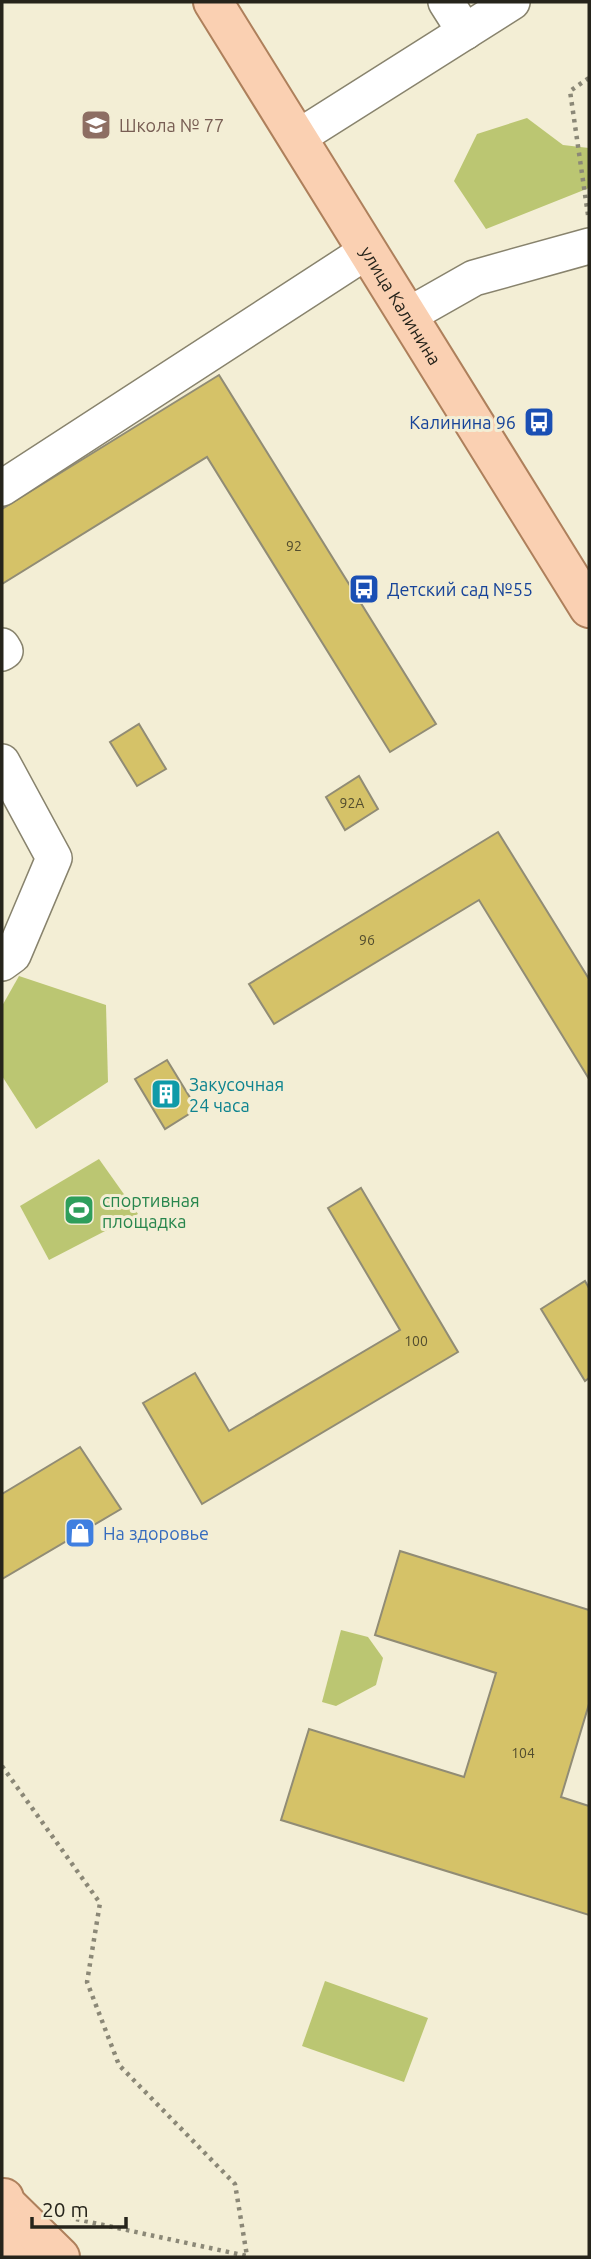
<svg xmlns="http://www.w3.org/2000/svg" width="591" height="2259" font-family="Ubuntu,sans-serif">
  <rect width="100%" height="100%" fill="#f3eed5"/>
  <g fill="#bbc672">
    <path d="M 527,118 L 563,145 L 589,148 L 589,188 L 486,229 L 454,181 L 477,134 Z"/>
    <path d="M 19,976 L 106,1005 L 108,1082 L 36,1129 L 2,1076 L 2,1006 Z"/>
    <path d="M 99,1159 L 138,1214 L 49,1260 L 20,1206 Z"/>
    <path d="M 341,1630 L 368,1637 L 383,1658 L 376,1685 L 336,1706 L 322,1702 Z"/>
    <path d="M 325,1981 L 428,2018 L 404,2082 L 302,2046 Z"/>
  </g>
  <g fill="#d5c268" stroke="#918c75" stroke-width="2">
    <path d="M 219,375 L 436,724 L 390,752 L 207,457 L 2,584 L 2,509 Z"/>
    <path d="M 139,724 L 166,769 L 137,786 L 110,742 Z"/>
    <path d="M 359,776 L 378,809 L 345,830 L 326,797 Z"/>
    <path d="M 498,832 L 589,979 L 589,1079 L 479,900 L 274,1024 L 249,984 Z"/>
    <path d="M 167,1060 L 197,1109 L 165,1129 L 135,1079 Z"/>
    <path d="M 361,1188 L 458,1352 L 202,1504 L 143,1403 L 195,1373 L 229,1431 L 400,1330 L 328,1208 Z"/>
    <path d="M 585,1281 L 589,1288 L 589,1378 L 585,1381 L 541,1309 Z"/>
    <path d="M 80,1447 L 121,1509 L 2,1579 L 2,1494 Z"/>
    <path d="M 400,1551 L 589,1610 L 589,1704 L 561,1797 L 589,1806 L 589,1915 L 281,1820 L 309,1729 L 464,1777 L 496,1673 L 375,1635 Z"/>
  </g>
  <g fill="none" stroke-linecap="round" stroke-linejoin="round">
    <g stroke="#88836d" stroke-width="38">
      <g id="minor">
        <path d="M 446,2 L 465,32"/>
        <path d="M 297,138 L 512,2"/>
        <path d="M 407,316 L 474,278 L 589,246"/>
        <path d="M 2,488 L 367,251"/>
        <path d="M 2,646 L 5,651 L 2,653"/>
        <path d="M 2,762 L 54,858 L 13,955 L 2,963"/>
      </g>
    </g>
    <g stroke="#ae805c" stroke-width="42">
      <g id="major">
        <path id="s1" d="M 213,2 L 589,608"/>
        <path d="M 4,2198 L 14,2257"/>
        <path d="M 5,2203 L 60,2257"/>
      </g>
    </g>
    <g stroke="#8b8877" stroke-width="4.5" stroke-dasharray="3.5 5" stroke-linecap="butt">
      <path d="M 588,215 L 570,91 L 589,78"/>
      <path d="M 2,1766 L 100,1903 L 87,1982 L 119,2065 L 235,2184 L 247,2256 L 71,2218"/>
    </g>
    <use href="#minor" stroke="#fff" stroke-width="35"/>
    <use href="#major" stroke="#fad0b2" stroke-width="38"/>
  </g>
  <defs>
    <g id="school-square" transform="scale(1.575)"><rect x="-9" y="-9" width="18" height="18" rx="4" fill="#8d6e63" stroke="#f3eed5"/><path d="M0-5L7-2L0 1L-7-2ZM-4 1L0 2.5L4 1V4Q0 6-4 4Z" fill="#fff"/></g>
    <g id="bus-square" transform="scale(1.575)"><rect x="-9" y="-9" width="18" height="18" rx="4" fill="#1a4fb4" stroke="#f3eed5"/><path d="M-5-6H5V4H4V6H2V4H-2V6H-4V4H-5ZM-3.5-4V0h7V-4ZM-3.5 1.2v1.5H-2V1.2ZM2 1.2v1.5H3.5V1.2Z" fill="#fff"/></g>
    <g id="building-square" transform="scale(1.575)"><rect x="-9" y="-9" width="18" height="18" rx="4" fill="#0f9aa8" stroke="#f3eed5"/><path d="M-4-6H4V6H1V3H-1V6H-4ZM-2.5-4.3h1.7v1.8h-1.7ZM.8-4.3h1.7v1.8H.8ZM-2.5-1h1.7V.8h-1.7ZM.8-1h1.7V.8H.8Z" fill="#fff"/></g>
    <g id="stadium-square" transform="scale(1.575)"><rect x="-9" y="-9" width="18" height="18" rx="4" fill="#2e9e5b" stroke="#f3eed5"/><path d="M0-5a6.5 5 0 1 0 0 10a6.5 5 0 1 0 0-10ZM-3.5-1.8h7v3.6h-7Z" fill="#fff"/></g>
    <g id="shop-square" transform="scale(1.575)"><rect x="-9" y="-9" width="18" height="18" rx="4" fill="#3f7fe0" stroke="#f3eed5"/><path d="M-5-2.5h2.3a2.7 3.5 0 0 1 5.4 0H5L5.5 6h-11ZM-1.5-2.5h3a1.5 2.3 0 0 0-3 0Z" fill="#fff"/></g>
  </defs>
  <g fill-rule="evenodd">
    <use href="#school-square" x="96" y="125"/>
    <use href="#bus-square" x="539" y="422"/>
    <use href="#bus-square" x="364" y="589"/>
    <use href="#building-square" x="166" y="1094"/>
    <use href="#stadium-square" x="79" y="1210"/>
    <use href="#shop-square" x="80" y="1533"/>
  </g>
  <g text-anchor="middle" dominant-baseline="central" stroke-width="6" stroke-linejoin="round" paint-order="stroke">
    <g font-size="14" fill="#524c2e">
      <text x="294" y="546">92</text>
      <text x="352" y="803">92А</text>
      <text x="367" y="940">96</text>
      <text x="416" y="1341">100</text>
      <text x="523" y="1753">104</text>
    </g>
    <g font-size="18" fill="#785e54" stroke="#f3eed5" text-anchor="start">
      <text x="119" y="125">Школа № 77</text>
    </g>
    <g font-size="18" fill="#26241b" stroke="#f3eed5">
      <text stroke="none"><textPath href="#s1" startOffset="357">улица Калинина</textPath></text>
    </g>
    <g font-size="18" fill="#164399" stroke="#f3eed5" text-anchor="end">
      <text x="516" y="422">Калинина 96</text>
      <text x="387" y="589" text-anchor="start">Детский сад №55</text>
    </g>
    <g font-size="18" fill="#0d838f" stroke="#f3eed5" text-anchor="start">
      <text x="189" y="1084">Закусочная<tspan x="189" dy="21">24 часа</tspan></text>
    </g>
    <g font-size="18" fill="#27864d" stroke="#f3eed5" text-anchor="start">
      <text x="102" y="1200">спортивная<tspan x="102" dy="21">площадка</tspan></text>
    </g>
    <g font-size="18" fill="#366cbe" stroke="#f3eed5" text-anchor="start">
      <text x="103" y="1533">На здоровье</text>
    </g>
  </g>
  <rect width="591" height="2259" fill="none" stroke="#26241b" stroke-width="7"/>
  <path d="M32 2217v10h94v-10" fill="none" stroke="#26241b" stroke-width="3.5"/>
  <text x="42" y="2217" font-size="21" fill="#26241b" stroke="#f3eed5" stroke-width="5" paint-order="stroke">20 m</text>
</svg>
